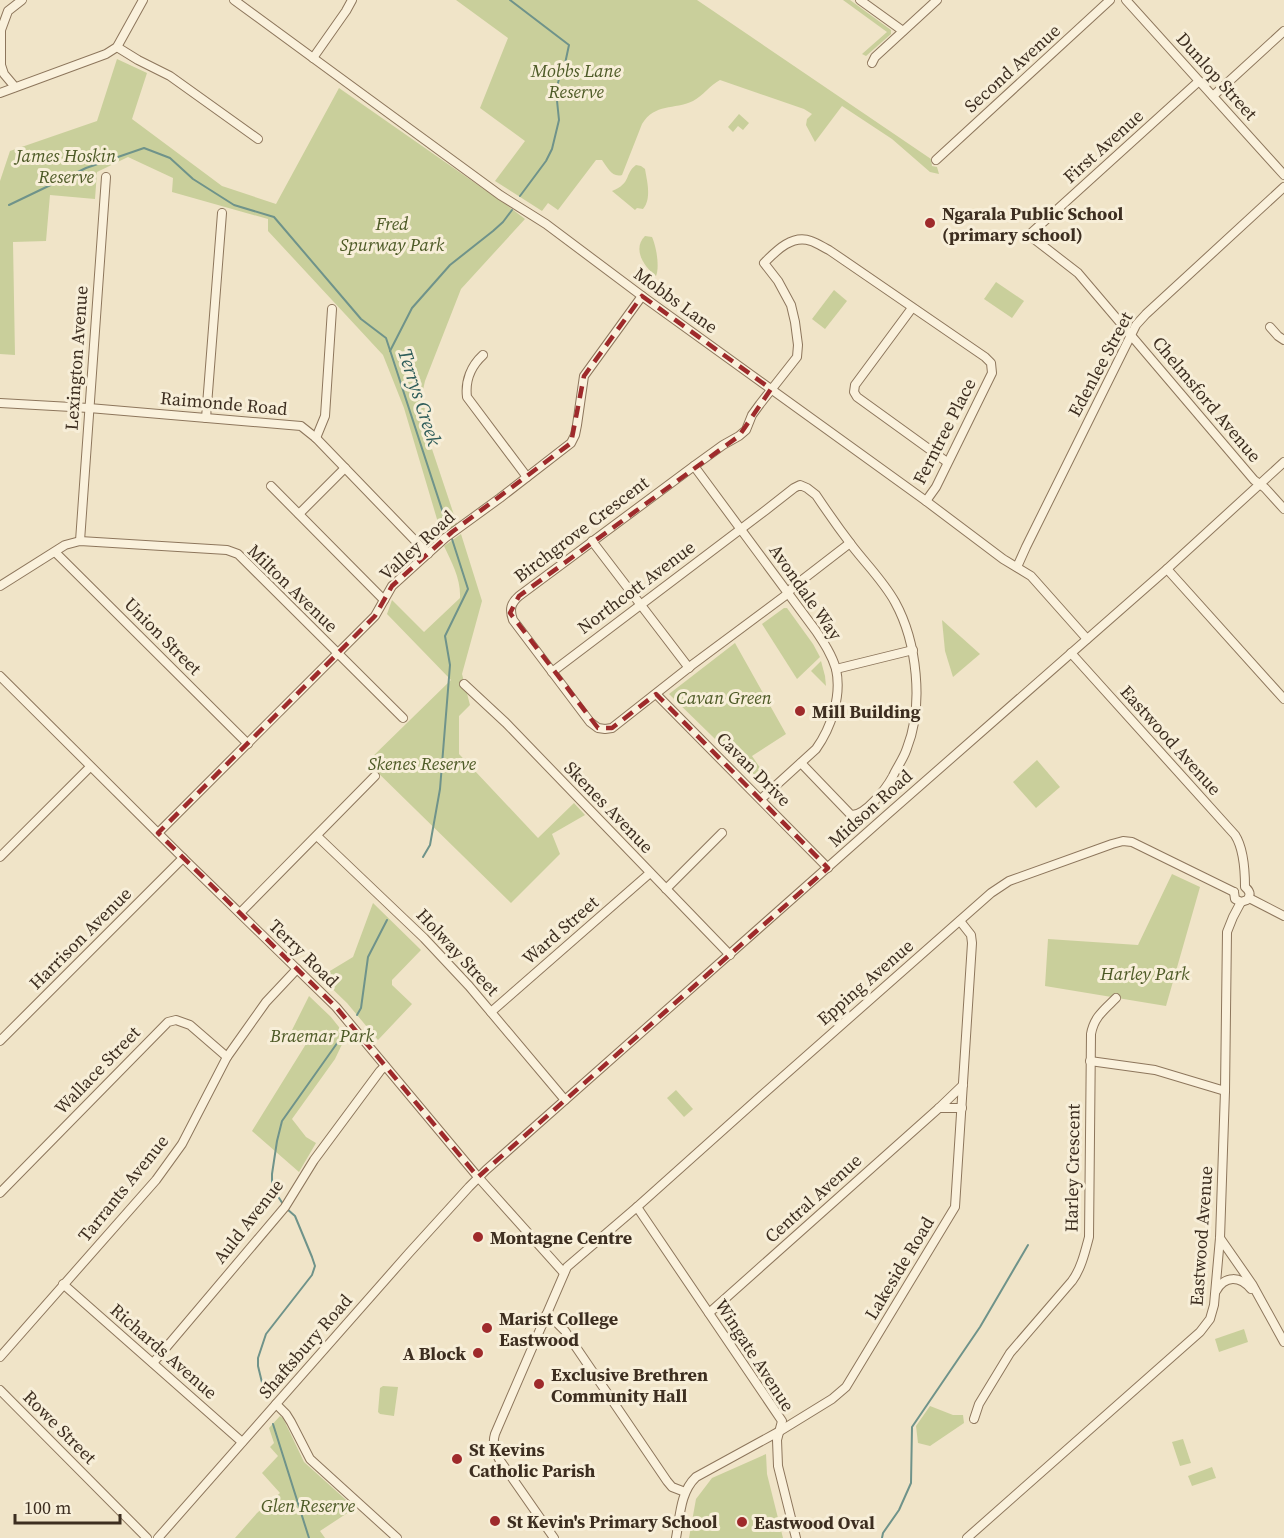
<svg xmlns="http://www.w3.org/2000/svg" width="1284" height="1538" font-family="'Source Serif 4',serif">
  <rect width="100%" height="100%" fill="#f0e4c8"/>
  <g fill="#c9cf9b">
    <path d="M 456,0 L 697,0 L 931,159 L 932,166 L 937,167 L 939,174 L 930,172 L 892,139 L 842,106 L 815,142 L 806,125 L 807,119 L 812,114 L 804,109 L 720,80 C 710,85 703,96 693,101 C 674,110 655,103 642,124 L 622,175 C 612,178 607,167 602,160 L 596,160 L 558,210 L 548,203 L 542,211 L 495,181 L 525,141 L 480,108 L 508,38 Z"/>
    <path d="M 843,0 L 850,0 L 891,30 L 891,34 L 866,56 L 862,54 L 887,32 Z"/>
    <path d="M 117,59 L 147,73 L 132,119 L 222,186 L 276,204 L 339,88 L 508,206 L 525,219 L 461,289 L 425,381 L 423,390 L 427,434 L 457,524 L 442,536 L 404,408 L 383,355 L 268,231 L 268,219 L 172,192 L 173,178 L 128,157 L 97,172 L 95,199 L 50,195 L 46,241 L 13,242 L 15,355 L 0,354 L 0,181 L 10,151 L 97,121 Z"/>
    <path d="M 739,114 L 749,123 L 743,130 L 738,126 L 733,132 L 728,127 Z"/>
    <path d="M 636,165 L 641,166 L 645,169 C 647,181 652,199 643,209 L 637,208 L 635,210 L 612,191 C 632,183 624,174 636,165 Z"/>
    <path d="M 645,236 L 652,237 C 656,246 660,266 656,276 C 644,267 632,249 645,236 Z"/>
    <path d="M 996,282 L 1024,301 L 1012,318 L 984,299 Z"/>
    <path d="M 834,290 L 847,301 L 825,329 L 812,319 Z"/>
    <path d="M 461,534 L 482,601 L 462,674 L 470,705 L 459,716 L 459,754 L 538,838 L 574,803 L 585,815 L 552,834 L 560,854 L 511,903 L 367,762 L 451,680 L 387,614 L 392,600 L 424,632 L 460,598 C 461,579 452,563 444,546 Z"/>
    <path d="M 784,608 L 787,608 L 813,644 L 820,657 L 797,679 L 762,624 Z"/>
    <path d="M 942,620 L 980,654 L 953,677 L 945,651 Z"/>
    <path d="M 735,643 L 786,734 L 752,756 L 765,775 L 754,777 L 669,694 Z"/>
    <path d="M 821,661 L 825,676 L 826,686 L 811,671 Z"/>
    <path d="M 1037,760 L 1060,787 L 1036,808 L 1013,782 Z"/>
    <path d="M 1172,874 L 1200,887 L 1166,1006 L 1045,986 L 1048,939 L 1138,945 Z"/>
    <path d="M 373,903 L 421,950 L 392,980 L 392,985 L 412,1004 L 378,1040 L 347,1003 L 320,977 L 353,957 Z"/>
    <path d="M 309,996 L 331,1017 L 346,1036 L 335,1059 L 292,1119 L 306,1137 L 316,1143 L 299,1172 L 252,1131 L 306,1044 L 292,1030 Z"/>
    <path d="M 676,1090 L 693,1109 L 684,1117 L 667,1098 Z"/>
    <path d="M 1244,1329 L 1248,1342 L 1219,1352 L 1215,1339 Z"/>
    <path d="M 383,1386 L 398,1387 L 394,1416 L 380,1414 L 378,1412 L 380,1388 Z"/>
    <path d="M 930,1406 L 953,1415 L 963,1415 L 964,1423 L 930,1446 L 918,1443 L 916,1426 Z"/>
    <path d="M 280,1416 L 283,1418 L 304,1462 L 355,1508 L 320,1531 L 325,1538 L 235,1538 L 257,1513 L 280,1493 L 262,1473 L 278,1456 L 270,1447 L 274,1443 L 269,1428 Z"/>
    <path d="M 1183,1439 L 1191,1463 L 1180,1466 L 1172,1442 Z"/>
    <path d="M 766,1454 L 767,1474 L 783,1538 L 689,1538 L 696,1499 L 712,1478 Z"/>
    <path d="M 1212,1467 L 1216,1478 L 1192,1486 L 1188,1476 Z"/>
  </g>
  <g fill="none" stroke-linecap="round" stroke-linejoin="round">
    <g stroke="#6f938a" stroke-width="2">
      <path d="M 510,0 L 569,45 L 563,73 L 559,79 L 556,91 L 559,120 L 552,149 L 546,161 L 520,196"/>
      <path d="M 9,205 L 86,168 L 144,148 L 170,158 L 193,179 L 234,205 L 274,217 L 361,319 L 386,338 L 448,528"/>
      <path d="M 390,351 L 412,308 L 450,265 L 493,231 L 503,222 L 512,210"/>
      <path d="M 423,857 L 430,845 L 440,789 L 450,665 L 445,636 L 468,589 L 452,539"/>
      <path d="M 357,1015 L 361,1008 L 368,957 L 387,920"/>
      <path d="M 283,1204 L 277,1195 L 272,1184 L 272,1174 L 277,1141 L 282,1121 L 345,1032"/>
      <path d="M 266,1399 L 258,1366 L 258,1358 L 266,1334 L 312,1275 L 315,1266 L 312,1257 L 295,1216 L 287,1209"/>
      <path d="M 273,1424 L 309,1538"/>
      <path d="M 882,1538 L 883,1533 L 899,1510 L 911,1483 L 912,1427 L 980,1327 L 1028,1245"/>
    </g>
    <g stroke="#8d765c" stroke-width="10">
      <g id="minor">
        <path d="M 234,0 L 500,195 L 546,224 L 642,296 L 926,501 L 1003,559 L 1031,576 L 1087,639"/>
        <path d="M 860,0 L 903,31"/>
        <path d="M 1126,0 L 1284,175"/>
        <path d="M 117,47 L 138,60 L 170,76 L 258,139"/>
        <path d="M 313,58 L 346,11 L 352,0"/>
        <path d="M 872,63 L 875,57 L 937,0"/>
        <path d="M 1199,81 L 1029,235 L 1078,273 L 1254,480 L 1265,488 L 1284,509"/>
        <path d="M 15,87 L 4,74 L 1,65 L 1,30 L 8,11 L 22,0"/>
        <path d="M 0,93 L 106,54 L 117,47 L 143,0"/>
        <path d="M 1213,96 L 1284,31"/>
        <path d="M 936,160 L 1110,0"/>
        <path d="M 912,308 L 855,385 L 854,392 L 857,397 L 947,462"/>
        <path d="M 1270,327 L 1278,336 L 1284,340"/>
        <path d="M 483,355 C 471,366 465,381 467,397 L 527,477"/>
        <path d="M 0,403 L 89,408 L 301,426 L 316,438 L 428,554"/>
        <path d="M 206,418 L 222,213"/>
        <path d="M 316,438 L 325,416 L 332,309"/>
        <path d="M 694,466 L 816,631 C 824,643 832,655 836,669 C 842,696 831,728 816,749 L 761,799"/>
        <path d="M 271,486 L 384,600"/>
        <path d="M 299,514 L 345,468"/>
        <path d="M 80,541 L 106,177"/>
        <path d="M 592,541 L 689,668"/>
        <path d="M 850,543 L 793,587 L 786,595 L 692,665 L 612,728 L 605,729 L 598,728 L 590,722 L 513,620 C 509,609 511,603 519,596 L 694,466 L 723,445 L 739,436 L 746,430 L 752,415 L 760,404 L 797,357 L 798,345 L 795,322 L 791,305 L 778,281 L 764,263 C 776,251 792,234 811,241 C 817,243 823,247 829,250 L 985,357 L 991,363 L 992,373 L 936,487 L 926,501"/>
        <path d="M 55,552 L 248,744"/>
        <path d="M 1017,567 L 1026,547 L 1136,325 L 1146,314 L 1284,187"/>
        <path d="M 1167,569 L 1284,699"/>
        <path d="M 0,586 L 65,545 L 80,541 L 227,550 L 238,554 L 403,718"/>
        <path d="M 1071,653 L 1235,835 C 1244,849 1245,871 1245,887 C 1250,891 1251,895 1247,900 L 1241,902 L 1235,899 L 1234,892"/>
        <path d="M 836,669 L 913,650"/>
        <path d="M 552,672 L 766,510 L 794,488 L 800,485 L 807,488 L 816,495 C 828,513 840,530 853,547 C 867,565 884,582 895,602 C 917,642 924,705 907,748 C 904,758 897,767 893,776 C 886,789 865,816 851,815 L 801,763"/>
        <path d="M 0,676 L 183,858 L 336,1007 L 478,1177 L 564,1273"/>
        <path d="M 464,684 L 506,723 L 730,955"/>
        <path d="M 656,694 L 828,868"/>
        <path d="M 158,833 L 375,616 L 392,586 L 445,538 L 500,498 L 571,443 L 575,435 L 577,425 L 584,376 L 642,296"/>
        <path d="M 317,836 L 424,938 L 469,986 L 565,1100"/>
        <path d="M 0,857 L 90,767"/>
        <path d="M 666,889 L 722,833"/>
        <path d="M 1249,898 L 1284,916"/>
        <path d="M 240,913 L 375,776"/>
        <path d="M 491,1012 L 650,873"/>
        <path d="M 0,1041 L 183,858"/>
        <path d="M 1090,1061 L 1155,1070 L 1225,1091"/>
        <path d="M 939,1108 L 962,1108"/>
        <path d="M 0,1193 L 168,1022 L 176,1020 L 190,1025 L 227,1057"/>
        <path d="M 637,1207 L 782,1421 L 777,1440 L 778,1466 L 796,1538"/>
        <path d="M 1220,1238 L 1252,1284 L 1284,1342"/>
        <path d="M 63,1284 L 242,1442"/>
        <path d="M 1216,1291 C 1225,1275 1240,1276 1251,1289"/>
        <path d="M 709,1313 L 939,1108 L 963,1085"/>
        <path d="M 546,1315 L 555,1321 L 565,1331 L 667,1481 L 672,1487 L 685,1492"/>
        <path d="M 0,1357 L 156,1180 L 182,1144 L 227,1057 L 266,1002 L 297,969"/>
        <path d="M 153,1363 L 285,1207 L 314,1160 L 380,1071 L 385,1066"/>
        <path d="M 0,1390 L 147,1538"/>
        <path d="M 276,1404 L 286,1414 L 291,1422 L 310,1459 L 397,1538"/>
        <path d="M 974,1419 L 979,1404 L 1010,1353 L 1072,1281 C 1081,1269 1085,1252 1089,1237 L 1091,1034 C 1094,1017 1104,1010 1116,998"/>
        <path d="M 158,1538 L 409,1253 L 469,1187 L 486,1170 L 889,813 L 1167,569 L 1284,462"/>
        <path d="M 554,1538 L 499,1459 C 495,1450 492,1444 495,1434 L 567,1267 L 637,1207 L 761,1096 L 991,893 L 1009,881 L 1112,844 L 1123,841 L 1132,842 L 1234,892"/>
        <path d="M 676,1538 C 680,1517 680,1492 696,1477 L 780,1431 L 832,1399 L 846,1387 L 955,1207 L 972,943 L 971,935 L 960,921"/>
        <path d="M 967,1538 L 1200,1332 L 1210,1319 L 1214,1305 L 1220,1238 L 1225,1091 L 1227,932 L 1233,917 L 1241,902"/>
      </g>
    </g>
    <use href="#minor" stroke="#faf1dc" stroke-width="8"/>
  </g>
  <path fill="none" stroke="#9e2a2b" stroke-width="4.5" stroke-dasharray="12 8" stroke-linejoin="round" d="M 642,296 L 771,389 L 739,436 L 519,596 L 510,613 L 598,728 L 612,728 L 656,694 L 828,868 L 478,1177 L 336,1007 L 158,833 L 375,616 L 392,586 L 452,532 L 571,443 L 584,376 Z"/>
  <g fill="#9e2a2b" stroke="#f7eed8" stroke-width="2">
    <circle cx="930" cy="223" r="6"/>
    <circle cx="800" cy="711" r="6"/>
    <circle cx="478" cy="1237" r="6"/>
    <circle cx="487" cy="1328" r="6"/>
    <circle cx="478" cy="1353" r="6"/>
    <circle cx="539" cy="1384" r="6"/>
    <circle cx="457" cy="1459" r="6"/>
    <circle cx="495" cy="1521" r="6"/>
    <circle cx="742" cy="1522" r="6"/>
  </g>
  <g text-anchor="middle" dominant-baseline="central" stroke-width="6" stroke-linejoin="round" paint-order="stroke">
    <g font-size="18" fill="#3d2e20" stroke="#f7eed8">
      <text transform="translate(1012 68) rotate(-42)">Second Avenue</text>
      <text transform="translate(1217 76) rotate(48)">Dunlop Street</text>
      <text transform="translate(1103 146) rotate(-42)">First Avenue</text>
      <text transform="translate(676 300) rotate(36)">Mobbs Lane</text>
      <text transform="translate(76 358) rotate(-86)">Lexington Avenue</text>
      <text transform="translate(1100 364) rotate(-62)">Edenlee Street</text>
      <text transform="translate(1207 399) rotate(50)">Chelmsford Avenue</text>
      <text transform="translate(224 403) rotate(5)">Raimonde Road</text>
      <text transform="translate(944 431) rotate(-63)">Ferntree Place</text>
      <text transform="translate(581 529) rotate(-37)">Birchgrove Crescent</text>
      <text transform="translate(417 545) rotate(-42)">Valley Road</text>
      <text transform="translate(636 587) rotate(-37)">Northcott Avenue</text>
      <text transform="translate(293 588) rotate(44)">Milton Avenue</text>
      <text transform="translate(806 592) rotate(55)">Avondale Way</text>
      <text transform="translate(163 636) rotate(45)">Union Street</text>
      <text transform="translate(1171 740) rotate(48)">Eastwood Avenue</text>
      <text transform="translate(754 769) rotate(45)">Cavan Drive</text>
      <text transform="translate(609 807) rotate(46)">Skenes Avenue</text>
      <text transform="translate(870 808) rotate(-42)">Midson Road</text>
      <text transform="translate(560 930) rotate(-41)">Ward Street</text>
      <text transform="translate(80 938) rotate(-45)">Harrison Avenue</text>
      <text transform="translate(458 952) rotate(47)">Holway Street</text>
      <text transform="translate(304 953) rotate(44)">Terry Road</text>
      <text transform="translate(865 982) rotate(-41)">Epping Avenue</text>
      <text transform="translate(97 1070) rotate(-46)">Wallace Street</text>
      <text transform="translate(1072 1168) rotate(-89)">Harley Crescent</text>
      <text transform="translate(123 1188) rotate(-51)">Tarrants Avenue</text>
      <text transform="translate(813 1198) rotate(-42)">Central Avenue</text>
      <text transform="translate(248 1221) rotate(-52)">Auld Avenue</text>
      <text transform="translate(1201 1236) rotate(-86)">Eastwood Avenue</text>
      <text transform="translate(899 1268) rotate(-59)">Lakeside Road</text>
      <text transform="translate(305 1346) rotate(-49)">Shaftsbury Road</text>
      <text transform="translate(164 1351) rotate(41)">Richards Avenue</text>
      <text transform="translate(755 1355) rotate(57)">Wingate Avenue</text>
      <text transform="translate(60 1427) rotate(45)">Rowe Street</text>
    </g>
    <g font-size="18" font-style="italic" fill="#4d5a26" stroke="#f7eed8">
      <text x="576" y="70">Mobbs Lane<tspan x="576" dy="21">Reserve</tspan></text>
      <text x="66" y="155">James Hoskin<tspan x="66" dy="21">Reserve</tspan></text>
      <text x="392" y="223">Fred<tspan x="392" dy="21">Spurway Park</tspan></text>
      <text x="724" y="697">Cavan Green</text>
      <text x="422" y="763">Skenes Reserve</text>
      <text x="1145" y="973">Harley Park</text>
      <text x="322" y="1035">Braemar Park</text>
      <text x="308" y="1505">Glen Reserve</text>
    </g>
    <g font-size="18" font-weight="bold" fill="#3d2e20" stroke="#f7eed8" text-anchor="start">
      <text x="942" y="213">Ngarala Public School<tspan x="942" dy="21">(primary school)</tspan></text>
      <text x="812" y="711">Mill Building</text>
      <text x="490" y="1237">Montagne Centre</text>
      <text x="499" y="1318">Marist College<tspan x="499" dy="21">Eastwood</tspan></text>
      <text x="466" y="1353" text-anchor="end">A Block</text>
      <text x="551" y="1374">Exclusive Brethren<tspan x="551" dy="21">Community Hall</tspan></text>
      <text x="469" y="1449">St Kevins<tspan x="469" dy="21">Catholic Parish</tspan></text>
      <text x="507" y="1521">St Kevin's Primary School</text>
      <text x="754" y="1522">Eastwood Oval</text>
    </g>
    <g font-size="20" font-style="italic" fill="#2f5d5a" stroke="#f7eed8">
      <text transform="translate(420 397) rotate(72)">Terrys Creek</text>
    </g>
  </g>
  <path d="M15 1514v9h105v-9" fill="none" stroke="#3d2e20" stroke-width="3"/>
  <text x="24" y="1514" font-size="18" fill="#3d2e20" stroke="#f7eed8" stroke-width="4.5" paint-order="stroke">100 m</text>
</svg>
